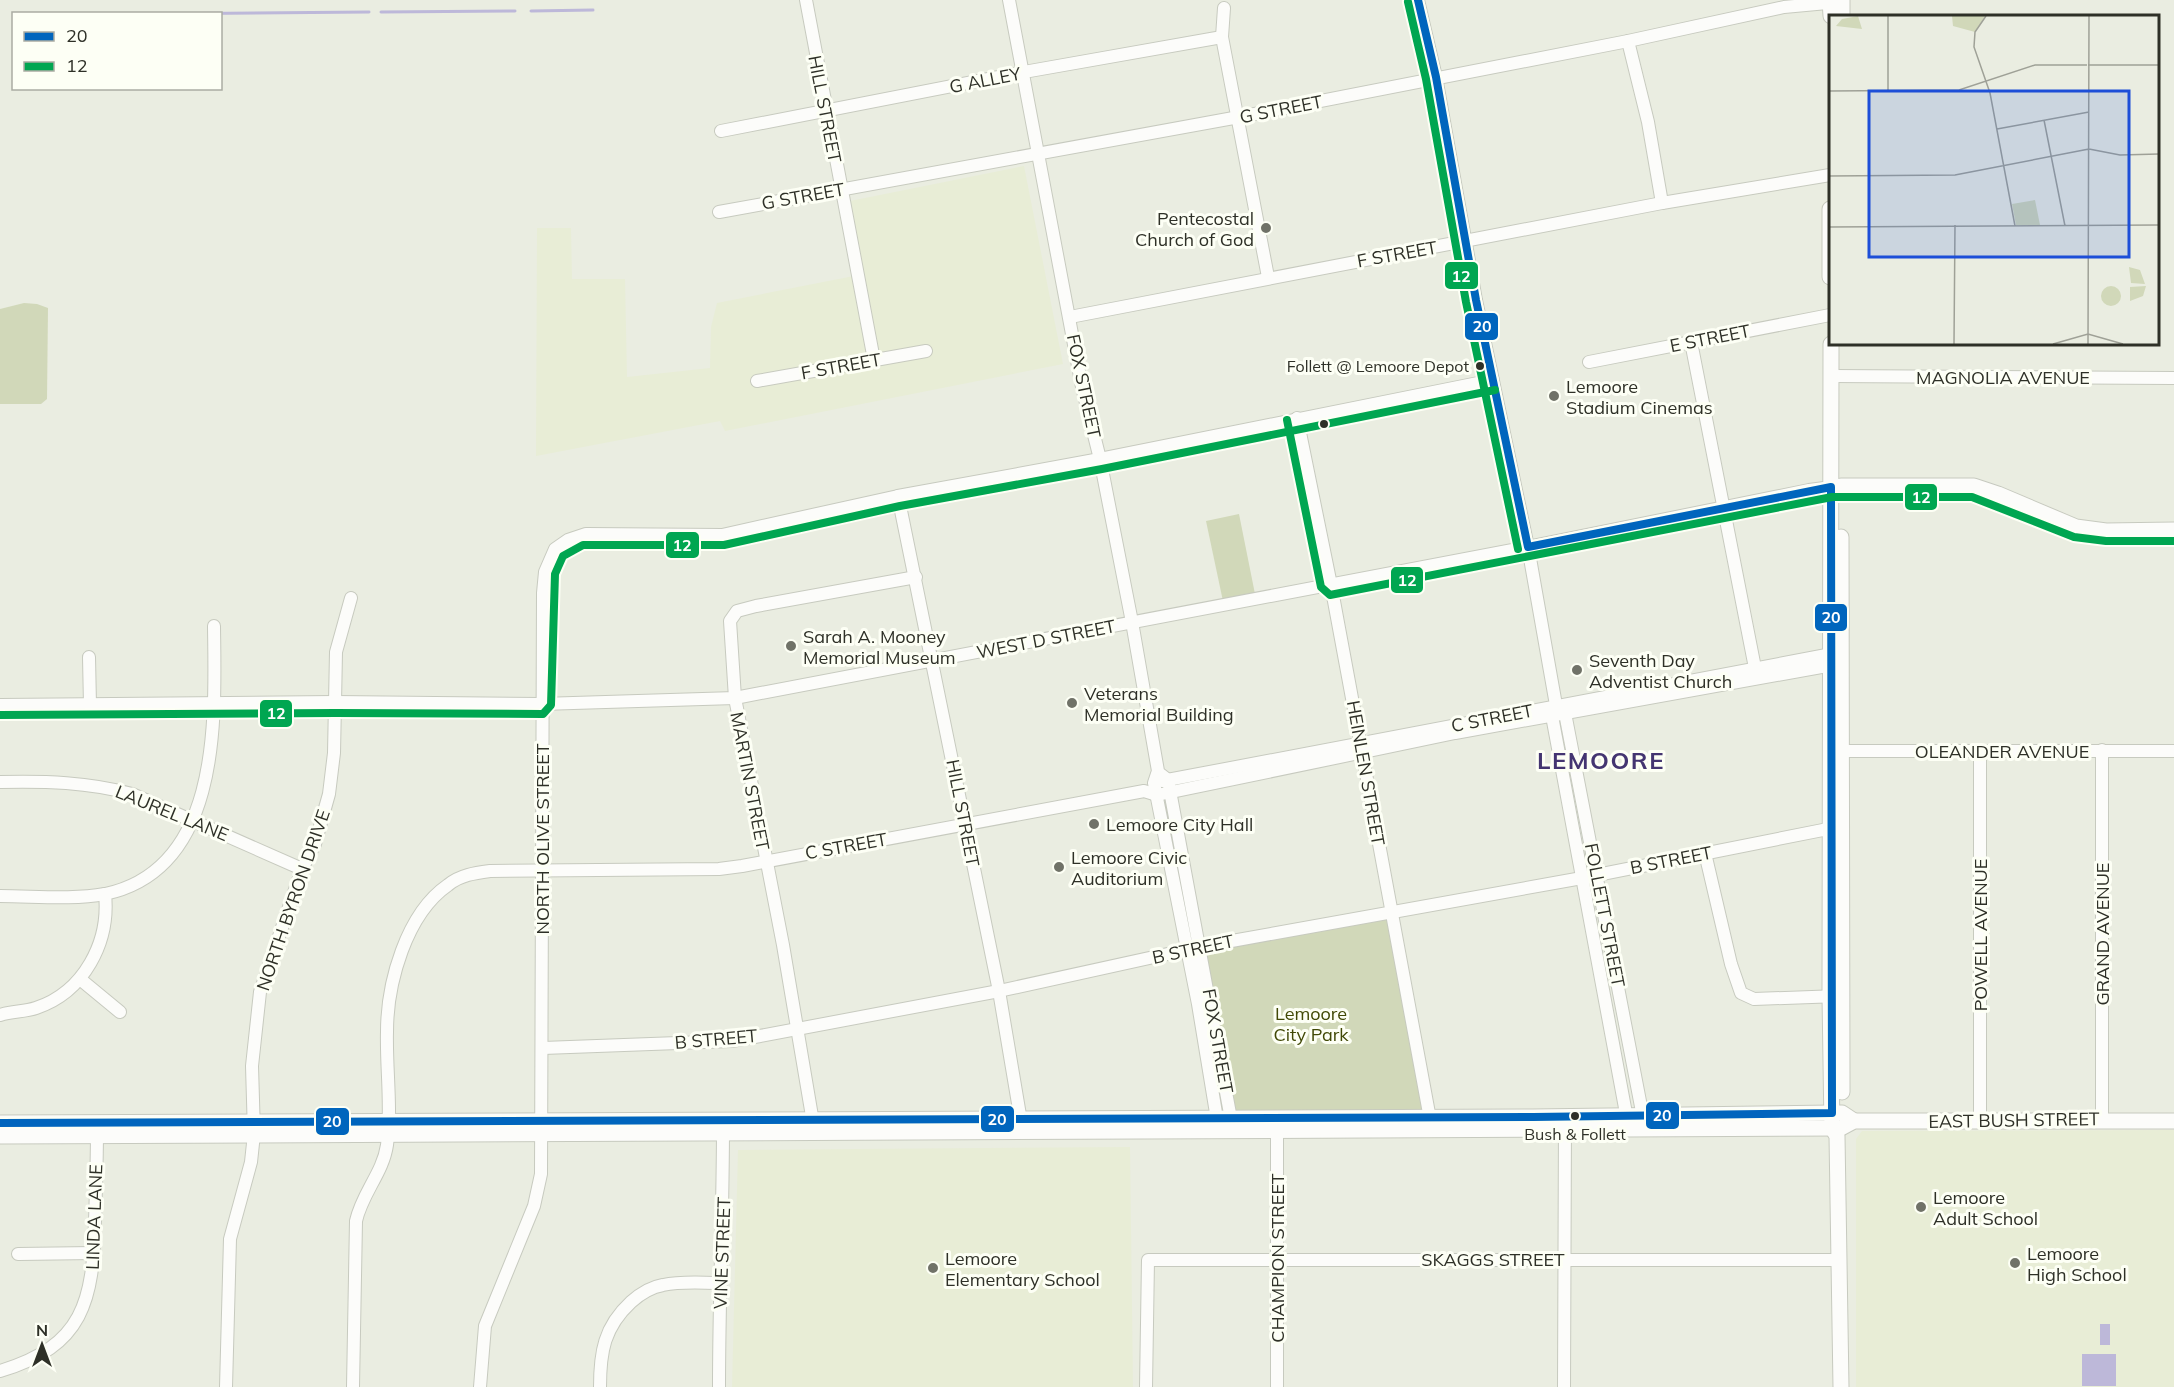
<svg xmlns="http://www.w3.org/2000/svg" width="2174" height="1387" font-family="Mulish,sans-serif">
  <rect width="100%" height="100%" fill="#eaede1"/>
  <g fill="#e8edd6">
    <path d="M 1024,166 L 1063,364 L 725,431 L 720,421 L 536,456 L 537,228 L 571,228 L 572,279 L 625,279 L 627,377 L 710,368 L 711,327 L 717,303 L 864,274 L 850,201 Z"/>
    <path d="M 2174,1130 L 2174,1387 L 1856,1387 L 1856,1139 L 1862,1131 Z"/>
    <path d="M 1130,1147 L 1133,1387 L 732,1387 L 738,1150 Z"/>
  </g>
  <g fill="#d1d8b9">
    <path d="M 24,303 L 37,304 L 48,308 L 47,399 L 41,404 L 0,404 L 0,309 Z"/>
    <path d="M 1239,514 L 1256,599 L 1224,606 L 1206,521 Z"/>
    <path d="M 1391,912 L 1429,1116 L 1231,1119 L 1201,947 Z"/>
  </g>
  <g fill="#bdb8d9">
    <rect x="2100" y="1324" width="10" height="21"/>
    <rect x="2082" y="1354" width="34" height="32"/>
  </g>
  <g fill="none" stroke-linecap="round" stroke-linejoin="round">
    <g stroke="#bdb8d9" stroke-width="3">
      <path d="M 531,11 L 593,10"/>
      <path d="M 381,12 L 515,11"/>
      <path d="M 145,14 L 369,12"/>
    </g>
    <g stroke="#c7cabf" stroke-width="14">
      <g id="minor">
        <path d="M 806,0 L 874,360"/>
        <path d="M 1009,0 L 1082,387 L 1100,459 L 1132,622 L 1158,771 L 1154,783 L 1198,1004 L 1217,1119 L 1226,1129 L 1231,1119 L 1168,780 L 1159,773"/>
        <path d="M 1418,0 L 1436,77 L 1476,300 L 1528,547 L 1556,705 L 1565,713 L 1644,1122"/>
        <path d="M 1224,8 L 1222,37 L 1268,277"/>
        <path d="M 1628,41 L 1648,122 L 1662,203"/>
        <path d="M 721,131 L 1024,72 L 1222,37"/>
        <path d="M 719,212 L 1239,117 L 1628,41 L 1784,7 L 1838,2"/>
        <path d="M 1070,317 L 1662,203 L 1830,175"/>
        <path d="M 1691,342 L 1756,673"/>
        <path d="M 1589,362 L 1830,315"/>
        <path d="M 1832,376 L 2174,378"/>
        <path d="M 757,381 L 926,351"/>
        <path d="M 1297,418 L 1331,585 L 1431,1124"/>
        <path d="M 898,496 L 999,991 L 1022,1127"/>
        <path d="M 89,657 L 90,705"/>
        <path d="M 0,705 L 335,702 L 541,704 L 735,698 L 1528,547 L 1809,490 L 1840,486"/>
        <path d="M 1553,711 L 1552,716 L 1628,1124"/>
        <path d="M 1833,751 L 2174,751"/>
        <path d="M 1980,751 L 1980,1120"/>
        <path d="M 1162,781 L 1837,653"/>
        <path d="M 0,782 C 45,781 88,782 132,794 L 302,869"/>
        <path d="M 1705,853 L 1731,964 L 1741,993 L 1754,999 L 1839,996"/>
        <path d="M 0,896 C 34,896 72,900 105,894 C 223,869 215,716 214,626"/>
        <path d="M 80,979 L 120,1012"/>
        <path d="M 0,1015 C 12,1011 24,1012 36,1008 C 84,992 110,942 105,894"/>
        <path d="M 543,1048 L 732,1041 L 760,1036 L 999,991 L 1204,946 L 1582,878 L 1838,827"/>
        <path d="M 2102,1119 L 2102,750"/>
        <path d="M 1277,1123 L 1277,1387"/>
        <path d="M 814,1128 L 783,945 L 735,698 L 730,621 L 737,611 L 756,606 L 916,577"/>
        <path d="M 18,1254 L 94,1253"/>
        <path d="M 0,1371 C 84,1346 93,1301 95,1221 C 96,1190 97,1159 97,1129"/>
        <path d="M 226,1387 L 230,1239 L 251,1162 L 254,1134 L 252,1066 L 260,992 L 302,869 L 315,844 L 329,794 L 334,753 L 336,652 L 351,598"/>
        <path d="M 353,1387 L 356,1221 C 362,1193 383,1173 387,1145 C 392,1108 386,1069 387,1032 C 387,983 406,914 448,885 C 460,875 475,873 490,871 L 719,869 L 742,866 L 1144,791 L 1157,795 L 1455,733 L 1838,664"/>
        <path d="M 480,1387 L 485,1326 L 534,1206 L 541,1174 L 543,593 L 545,572 L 555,549 L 568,540 L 586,534 L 722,535 L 898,496 L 1100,459 L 1493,380"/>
        <path d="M 600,1387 C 600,1352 604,1327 631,1302 C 640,1294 651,1287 663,1285 C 682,1281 701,1283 720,1283"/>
        <path d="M 719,1387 C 719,1299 723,1212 723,1124"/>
        <path d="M 1146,1387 L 1148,1260 L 1837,1260"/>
        <path d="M 1564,1387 L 1565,1121"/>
      </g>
    </g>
    <g stroke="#c7cabf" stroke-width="17">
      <g id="major">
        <path d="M 1830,0 L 1831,16"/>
        <path d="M 1842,0 L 1842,16"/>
        <path d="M 1830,209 L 1830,277"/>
        <path d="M 1831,344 L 1830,996 L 1832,1128 L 1837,1136 L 1841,1387"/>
        <path d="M 1841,486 L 1974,486 L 1998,494 L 2076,527 L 2106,531 L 2174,530"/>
        <path d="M 1841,537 L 1842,1092"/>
        <path d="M 0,1123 L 1533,1117 L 1832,1113 L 1842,1113 L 1854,1121"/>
        <path d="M 0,1136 L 1841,1128 L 1854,1121 L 2174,1121"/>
      </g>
    </g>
    <use href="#minor" stroke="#fcfcfa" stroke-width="12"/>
    <use href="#major" stroke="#fcfcfa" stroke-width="15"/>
    <g stroke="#fdfff5" stroke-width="12">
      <path id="bus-1" d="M 0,1123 L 1533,1117 L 1832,1113 L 1831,487 L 1528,547 L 1476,300 L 1436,77 L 1418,0"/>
    </g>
    <g stroke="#fdfff5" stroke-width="12">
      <g id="bus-2">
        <path d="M 1408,2 L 1426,79 L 1466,302 L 1518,549"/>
        <path d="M 1287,420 L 1321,587 L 1330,595 L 1832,497 L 1972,497 L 2074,537 L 2106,541 L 2174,541"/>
        <path d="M 0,715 L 335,713 L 543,714 L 551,705 L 555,574 L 563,556 L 583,545 L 724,545 L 900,506 L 1102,469 L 1495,390"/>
      </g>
    </g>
    <use href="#bus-1" stroke="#0065bd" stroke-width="8"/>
    <use href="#bus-2" stroke="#00a651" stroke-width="8"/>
  </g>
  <g fill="#707268" stroke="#fdfff5" stroke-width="2">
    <circle cx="1266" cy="228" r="6"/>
    <circle cx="1554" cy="396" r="6"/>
    <circle cx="791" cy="646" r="6"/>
    <circle cx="1577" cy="670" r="6"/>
    <circle cx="1072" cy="703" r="6"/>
    <circle cx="1094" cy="824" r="6"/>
    <circle cx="1059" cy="867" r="6"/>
    <circle cx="1921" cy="1207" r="6"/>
    <circle cx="2015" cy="1263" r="6"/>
    <circle cx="933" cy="1268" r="6"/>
  </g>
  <g fill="#2e3027" stroke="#fdfff5" stroke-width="2">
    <circle cx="1480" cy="366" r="5"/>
    <circle cx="1324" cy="424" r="5"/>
    <circle cx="1575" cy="1116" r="5"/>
  </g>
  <g text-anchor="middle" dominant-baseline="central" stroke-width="6" stroke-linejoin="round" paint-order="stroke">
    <g font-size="16" fill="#2e3027" stroke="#fdfff5" text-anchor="end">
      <text x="1469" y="366">Follett @ Lemoore Depot</text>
      <text x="1575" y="1134" text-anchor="middle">Bush &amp; Follett</text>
    </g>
    <g font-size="18" fill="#2e3027" stroke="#fdfff5">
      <text transform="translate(985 80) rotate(-11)">G ALLEY</text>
      <text transform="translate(825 109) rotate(79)">HILL STREET</text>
      <text transform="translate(1281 109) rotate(-11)">G STREET</text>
      <text transform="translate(803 196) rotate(-10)">G STREET</text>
      <text transform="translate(1397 254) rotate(-10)">F STREET</text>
      <text transform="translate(1710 338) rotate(-11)">E STREET</text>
      <text transform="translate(841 366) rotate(-10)">F STREET</text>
      <text x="2003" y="377">MAGNOLIA AVENUE</text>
      <text transform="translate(1084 386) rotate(78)">FOX STREET</text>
      <text transform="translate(1046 639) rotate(-11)">WEST D STREET</text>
      <text transform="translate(1492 718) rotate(-11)">C STREET</text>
      <text x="2002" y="751">OLEANDER AVENUE</text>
      <text transform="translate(1366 773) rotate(80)">HEINLEN STREET</text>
      <text transform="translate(750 781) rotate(79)">MARTIN STREET</text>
      <text transform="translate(172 813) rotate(22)">LAUREL LANE</text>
      <text transform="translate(963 813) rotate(79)">HILL STREET</text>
      <text transform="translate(542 839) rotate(-90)">NORTH OLIVE STREET</text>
      <text transform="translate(846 846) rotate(-10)">C STREET</text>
      <text transform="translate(1671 860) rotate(-11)">B STREET</text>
      <text transform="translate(293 900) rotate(-71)">NORTH BYRON DRIVE</text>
      <text transform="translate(1605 915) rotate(79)">FOLLETT STREET</text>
      <text transform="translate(2102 934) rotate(-90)">GRAND AVENUE</text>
      <text transform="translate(1980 935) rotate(-90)">POWELL AVENUE</text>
      <text transform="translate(1193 949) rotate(-12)">B STREET</text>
      <text transform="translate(716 1039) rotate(-5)">B STREET</text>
      <text transform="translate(1218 1041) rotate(80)">FOX STREET</text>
      <text transform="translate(2014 1120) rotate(-1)">EAST BUSH STREET</text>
      <text transform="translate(94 1217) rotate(-88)">LINDA LANE</text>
      <text transform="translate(722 1253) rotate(-88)">VINE STREET</text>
      <text transform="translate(1277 1258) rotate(-90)">CHAMPION STREET</text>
      <text x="1493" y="1259">SKAGGS STREET</text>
    </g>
    <g font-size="18" fill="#2e3027" stroke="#fdfff5" text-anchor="start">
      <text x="1254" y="218" text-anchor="end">Pentecostal<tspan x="1254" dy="21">Church of God</tspan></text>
      <text x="1566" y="386">Lemoore<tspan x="1566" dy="21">Stadium Cinemas</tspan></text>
      <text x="803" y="636">Sarah A. Mooney<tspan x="803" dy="21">Memorial Museum</tspan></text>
      <text x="1589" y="660">Seventh Day<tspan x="1589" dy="21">Adventist Church</tspan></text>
      <text x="1084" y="693">Veterans<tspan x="1084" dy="21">Memorial Building</tspan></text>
      <text x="1106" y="824">Lemoore City Hall</text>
      <text x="1071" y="857">Lemoore Civic<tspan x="1071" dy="21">Auditorium</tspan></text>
      <text x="1933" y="1197">Lemoore<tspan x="1933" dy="21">Adult School</tspan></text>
      <text x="2027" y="1253">Lemoore<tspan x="2027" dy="21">High School</tspan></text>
      <text x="945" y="1258">Lemoore<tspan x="945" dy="21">Elementary School</tspan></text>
    </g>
    <g font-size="18" fill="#414906" stroke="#fdfff5">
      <text x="1311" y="1013">Lemoore<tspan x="1311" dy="21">City Park</tspan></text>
    </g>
    <g font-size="24" font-weight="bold" letter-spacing="1.5" fill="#443571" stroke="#fdfff5">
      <text x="1601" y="760">LEMOORE</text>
    </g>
  </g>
  <g transform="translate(1829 15)">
    <rect width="330" height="330" fill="#eaede1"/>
    <path d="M 29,1 L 33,14 L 7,11 L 13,4 ZM 123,1 L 156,1 L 146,17 L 124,11 ZM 206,185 L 211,210 L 187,210 L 183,189 ZM 300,252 L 311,255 L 316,269 L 302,268 ZM 317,271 L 314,281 L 301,286 L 301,272 ZM272 281a10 10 0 1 1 20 0a10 10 0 1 1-20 0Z" fill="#d1d8b9"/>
    <path fill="none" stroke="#9fa197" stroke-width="1.5" d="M 157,1 L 146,17 L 145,32 L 161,78 L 186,211M 259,50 L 330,50M 59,75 L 59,1M 0,76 L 130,75 L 206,50 L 258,50M 215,105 L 236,211M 168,114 L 260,97M 260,134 L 291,140 L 330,139M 0,161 L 126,160 L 260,134M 0,212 L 330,210M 125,329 L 126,210M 224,329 L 259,319 L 294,329M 259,329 L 260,1"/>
    <path fill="#1d4ed8" fill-opacity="0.15" stroke="#1d4ed8" stroke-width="3" d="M 40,76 L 300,76 L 300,242 L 40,242 Z"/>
    <rect width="330" height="330" fill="none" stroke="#2e3027" stroke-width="3"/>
  </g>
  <g stroke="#fdfff5" stroke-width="2">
    <rect x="1444" y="261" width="35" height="29" rx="6" fill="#00a651"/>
    <rect x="1464" y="312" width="35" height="29" rx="6" fill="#0065bd"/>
    <rect x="1904" y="483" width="34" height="28" rx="6" fill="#00a651"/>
    <rect x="665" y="531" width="35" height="28" rx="6" fill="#00a651"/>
    <rect x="1390" y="566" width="34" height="28" rx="6" fill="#00a651"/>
    <rect x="1814" y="603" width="34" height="29" rx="6" fill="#0065bd"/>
    <rect x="259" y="699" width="34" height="29" rx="6" fill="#00a651"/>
    <rect x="1645" y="1101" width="35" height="29" rx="6" fill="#0065bd"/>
    <rect x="980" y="1105" width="35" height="28" rx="6" fill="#0065bd"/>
    <rect x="315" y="1107" width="35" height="29" rx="6" fill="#0065bd"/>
  </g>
  <g font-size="16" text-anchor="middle" font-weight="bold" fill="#fff">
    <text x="1461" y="282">12</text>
    <text x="1482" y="332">20</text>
    <text x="1921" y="503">12</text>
    <text x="682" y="551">12</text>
    <text x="1407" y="586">12</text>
    <text x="1831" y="623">20</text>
    <text x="276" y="719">12</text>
    <text x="1662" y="1121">20</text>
    <text x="997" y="1125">20</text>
    <text x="332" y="1127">20</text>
  </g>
  <rect x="12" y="12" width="210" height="78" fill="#fdfff5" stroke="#aaaca3" stroke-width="1.5"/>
  <rect x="24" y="32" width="30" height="9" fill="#0065bd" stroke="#aaaca3" stroke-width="1.5"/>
  <text x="66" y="42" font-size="18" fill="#2e3027">20</text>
  <rect x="24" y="62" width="30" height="9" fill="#00a651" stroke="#aaaca3" stroke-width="1.5"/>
  <text x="66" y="72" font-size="18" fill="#2e3027">12</text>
  <g transform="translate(42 1345)" stroke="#fdfff5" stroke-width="4.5" paint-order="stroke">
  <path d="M0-4.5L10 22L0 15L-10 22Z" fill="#2e3027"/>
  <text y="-9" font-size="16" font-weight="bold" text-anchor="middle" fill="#2e3027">N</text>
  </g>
</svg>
